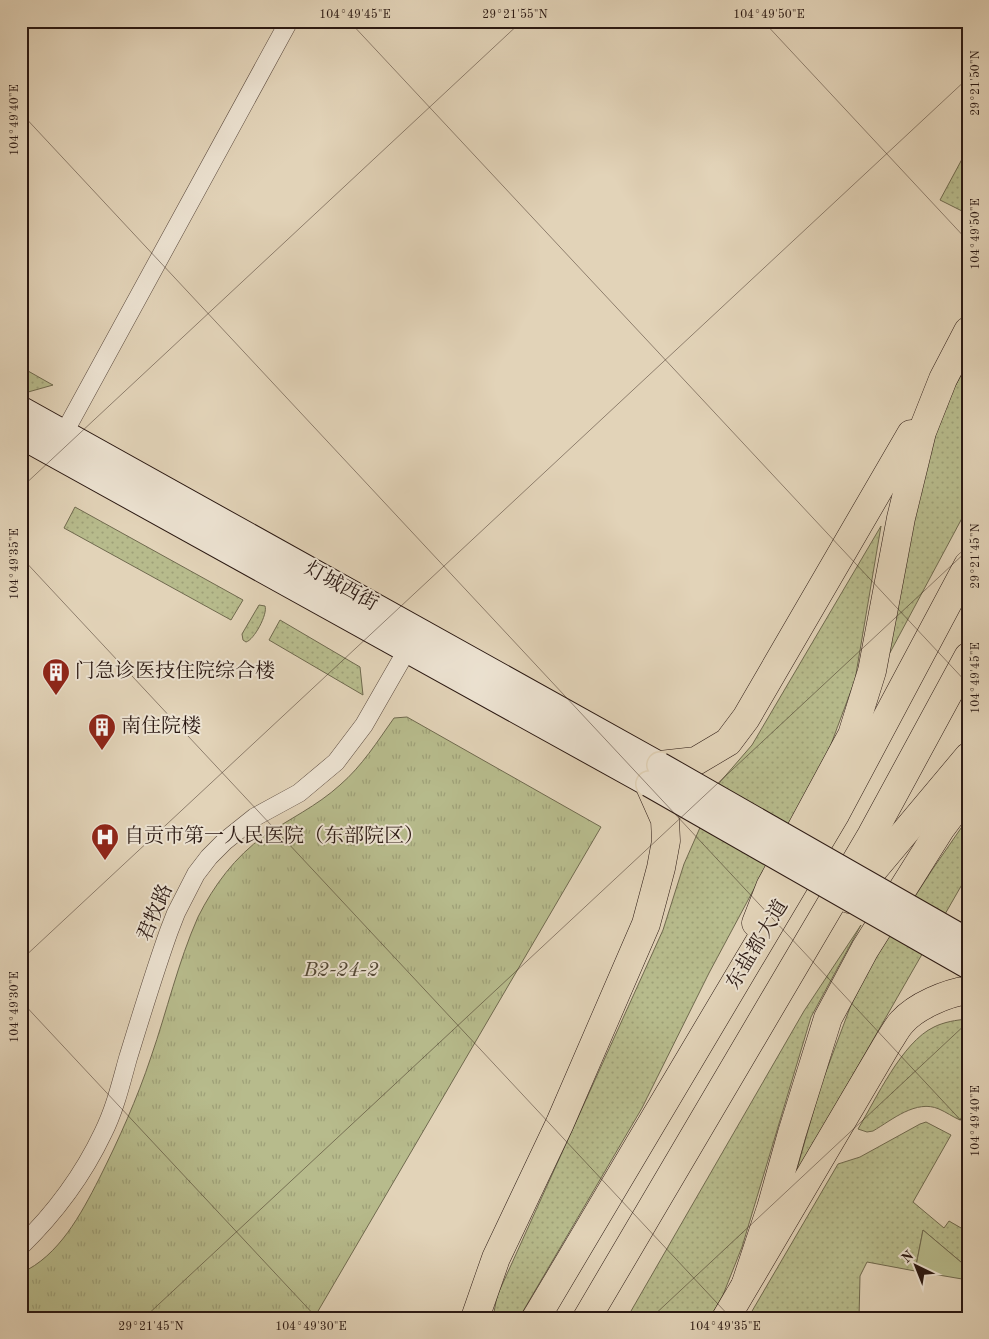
<svg xmlns="http://www.w3.org/2000/svg" width="989" height="1339" font-family="'Old Standard TT','Noto Serif SC',serif">
  <defs>
    <pattern id="grass-dots" width="8" height="8" patternUnits="userSpaceOnUse" patternTransform="scale(1.25)"><rect width="8" height="8" fill="#b7bb8c"/><path d="M2 2h.1M6 6h.1" fill="none" stroke="#9ea078" stroke-width="1.8" stroke-linecap="round"/></pattern>
    <pattern id="park-tufts" width="24" height="20" patternUnits="userSpaceOnUse" patternTransform="scale(1.25)"><rect width="24" height="20" fill="#b7bb8c"/><path d="M3 7l-1-3M5 7V3M7 7l1-3M15 17l-1-3M17 17v-4M19 17l1-3" fill="none" stroke="#9ea078"/></pattern>
  </defs>
  <rect width="100%" height="100%" fill="#e2d3b8"/>
  <filter id="stains"><feTurbulence type="fractalNoise" baseFrequency=".004" numOctaves="4"/><feColorMatrix values="0 0 0 0 .2 0 0 0 0 .09 0 0 0 0 .02 0 0 0 .5 -.17"/></filter>
  <radialGradient id="worn" r=".72"><stop offset=".6" stop-color="#630" stop-opacity="0"/><stop offset="1" stop-color="#630" stop-opacity=".3"/></radialGradient>
  <g fill="url(#grass-dots)" stroke="#706a4f">
    <path d="M 968,148 L 968,214 L 940,200 Z"/>
    <path d="M 968,362 L 968,507 L 885,662 L 919,477 L 953,390 Z"/>
    <path d="M 21,367 L 51,384 L 53,385 L 21,394 Z"/>
    <path d="M 75,507 L 243,600 L 231,620 L 64,528 Z"/>
    <path d="M 881,526 L 855,680 L 830,747 L 709,973 L 642,1108 L 519,1318 L 493,1318 L 497,1296 L 663,930 L 684,864 L 720,782 L 752,745 Z"/>
    <path d="M 259,605 L 265,606 C 268,614 254,640 246,642 L 243,640 L 242,634 Z"/>
    <path d="M 280,620 L 360,667 L 363,695 L 269,640 Z"/>
    <path d="M 968,818 L 968,874 L 795,1176 L 821,1085 L 851,1005 L 874,960 L 932,870 Z"/>
    <path d="M 861,925 L 811,1017 L 742,1247 L 723,1295 L 710,1318 L 627,1318 L 804,1011 Z"/>
    <path d="M 968,1019 L 968,1106 L 960,1120 C 953,1117 946,1112 939,1109 C 916,1099 892,1120 873,1131 L 867,1132 L 858,1129 C 876,1099 902,1042 934,1027 C 944,1022 956,1020 968,1019 Z"/>
    <path d="M 926,1122 L 951,1135 L 913,1202 L 944,1228 L 949,1221 L 968,1232 L 968,1268 L 923,1230 L 915,1271 L 867,1262 L 860,1276 L 859,1318 L 748,1318 L 838,1164 L 860,1157 L 920,1124 Z"/>
  </g>
  <path fill="url(#park-tufts)" stroke="#706a4f" d="M 407,717 L 601,827 L 314,1318 L 21,1318 L 21,1273 C 59,1256 81,1214 99,1179 C 119,1139 137,1099 151,1057 C 167,1011 178,962 198,917 C 214,885 235,857 264,836 C 289,819 317,806 340,785 C 362,766 377,742 394,718 Z"/>
  <path fill="#b7bb8c" stroke="#706a4f" d="M 923,1230 L 968,1268 L 968,1280 L 915,1271 Z"/>
  <g fill="none" stroke-linecap="round" stroke-linejoin="round">
    <g stroke="#58473c" stroke-width="19">
      <g id="street">
        <path d="M 64,433 L 289,21"/>
        <path d="M 21,1246 C 54,1214 83,1175 103,1133 C 115,1109 121,1083 128,1058 C 141,1016 154,973 169,931 L 176,913 L 196,874 L 209,857 L 225,841 L 255,817 L 299,793 L 336,762 L 364,725 L 407,650"/>
      </g>
    </g>
    <g stroke="#2a1812" stroke-width="27">
      <g id="secondary">
        <path d="M 21,409 L 660,765"/>
        <path d="M 21,436 L 649,784"/>
      </g>
    </g>
    <g stroke="#2a1812" stroke-width="29">
      <g id="highway">
        <path d="M 660,765 L 696,761 L 728,742 L 746,718 L 911,434"/>
        <path d="M 849,899 L 968,757"/>
        <path d="M 756,923 L 770,887 L 852,735 L 872,671 L 901,518 L 922,432 L 943,379 L 968,331"/>
        <path d="M 746,1283 L 771,1208 L 792,1133 L 828,1018 L 865,949 L 941,828 L 968,792"/>
        <path d="M 475,1318 L 496,1258 L 560,1123 L 646,924 L 661,868 L 666,841 L 665,820 L 649,784"/>
        <path d="M 536,1318 L 836,813 L 968,565"/>
        <path d="M 587,1318 L 872,834 L 968,657"/>
        <path d="M 726,1318 L 889,1041 C 893,1035 897,1027 902,1022 C 916,1006 947,993 968,990"/>
      </g>
    </g>
    <use href="#street" stroke="#ece2d1" stroke-width="18"/>
    <use href="#secondary" stroke="#ece2d1" stroke-width="25"/>
    <use href="#highway" stroke="#e2d3b8" stroke-width="28"/>
    <g stroke="#2a1812" stroke-width="27" stroke-linecap="butt">
      <g id="secondary-bridge">
        <path d="M 660,765 L 968,941"/>
        <path d="M 649,784 L 968,966"/>
      </g>
    </g>
    <use href="#secondary-bridge" stroke="#ece2d1" stroke-width="25"/>
  </g>
  <path fill="none" stroke="#2a1812" stroke-width="1" stroke-opacity="0.45" d="M 349,21 L 968,684M 763,21 L 968,241M 21,113 L 968,1128M 21,488 L 522,21M 21,557 L 731,1318M 21,960 L 968,78M 21,1001 L 317,1318M 144,1318 L 968,550M 651,1318 L 968,1022"/>
  <defs>
    <g id="building-pin" transform="scale(1.4375)"><path d="M0 17L-7.5 6A9.5 9.5 0 1 1 7.5 6Z" fill="#8f2418" stroke="#ece2d1"/><path d="M-4-6H4V6H1V3H-1V6H-4ZM-2.5-4.3h1.7v1.8h-1.7ZM.8-4.3h1.7v1.8H.8ZM-2.5-1h1.7V.8h-1.7ZM.8-1h1.7V.8H.8Z" fill="#fff"/></g>
    <g id="hospital-pin" transform="scale(1.4375)"><path d="M0 17L-7.5 6A9.5 9.5 0 1 1 7.5 6Z" fill="#8f2418" stroke="#ece2d1"/><path d="M-5-5h3v3.5h4V-5h3V5h-3V1.5h-4V5h-3Z" fill="#fff"/></g>
  </defs>
  <g fill-rule="evenodd">
    <use href="#building-pin" x="56" y="672"/>
    <use href="#building-pin" x="102" y="727"/>
    <use href="#hospital-pin" x="105" y="837"/>
  </g>
  <g text-anchor="middle" dominant-baseline="central" stroke-width="4" stroke-linejoin="round" paint-order="stroke">
    <g font-size="20" fill="#2a1812" stroke="#ece2d1">
      <text transform="translate(341 587) rotate(29)">灯城西街</text>
      <text transform="translate(156 913) rotate(-67)">君牧路</text>
      <text transform="translate(758 945) rotate(-59)">东盐都大道</text>
    </g>
    <g font-size="20" fill="#2a1812" stroke="#ece2d1" text-anchor="start">
      <text x="75" y="672">门急诊医技住院综合楼</text>
      <text x="121" y="727">南住院楼</text>
      <text x="124" y="837">自贡市第一人民医院（东部院区）</text>
    </g>
    <g font-size="20" font-style="italic" fill="#544937" stroke="#ece2d1">
      <text x="341" y="971">B2-24-2</text>
    </g>
  </g>
  <rect width="989" height="1339" fill="none" stroke="#e2d3b8" stroke-width="55"/>
  <g transform="translate(916 1266) rotate(317)" stroke="#ece2d1" stroke-width="4" paint-order="stroke">
  <path d="M0-4L9 19L0 12L-9 19Z" fill="#2a1812"/>
  <text y="-8" font-size="14" font-weight="bold" text-anchor="middle" fill="#2a1812">N</text>
  </g>
  <rect x="28" y="28" width="934" height="1284" fill="none" stroke="#2a1812" stroke-width="2"/>
  <g font-size="12" text-anchor="middle" fill="#2a1812">
    <text x="355" y="18">104°49'45"E</text>
    <text x="515" y="18">29°21'55"N</text>
    <text x="769" y="18">104°49'50"E</text>
    <text transform="translate(975 83) rotate(-90)" y="4">29°21'50"N</text>
    <text transform="translate(14 120) rotate(-90)" y="4">104°49'40"E</text>
    <text transform="translate(975 234) rotate(-90)" y="4">104°49'50"E</text>
    <text transform="translate(975 556) rotate(-90)" y="4">29°21'45"N</text>
    <text transform="translate(14 564) rotate(-90)" y="4">104°49'35"E</text>
    <text transform="translate(975 678) rotate(-90)" y="4">104°49'45"E</text>
    <text transform="translate(14 1007) rotate(-90)" y="4">104°49'30"E</text>
    <text transform="translate(975 1121) rotate(-90)" y="4">104°49'40"E</text>
    <text x="151" y="1330">29°21'45"N</text>
    <text x="311" y="1330">104°49'30"E</text>
    <text x="725" y="1330">104°49'35"E</text>
  </g>
  <rect width="100%" height="100%" filter="url(#stains)"/>
  <rect width="100%" height="100%" fill="url(#worn)"/>
</svg>
